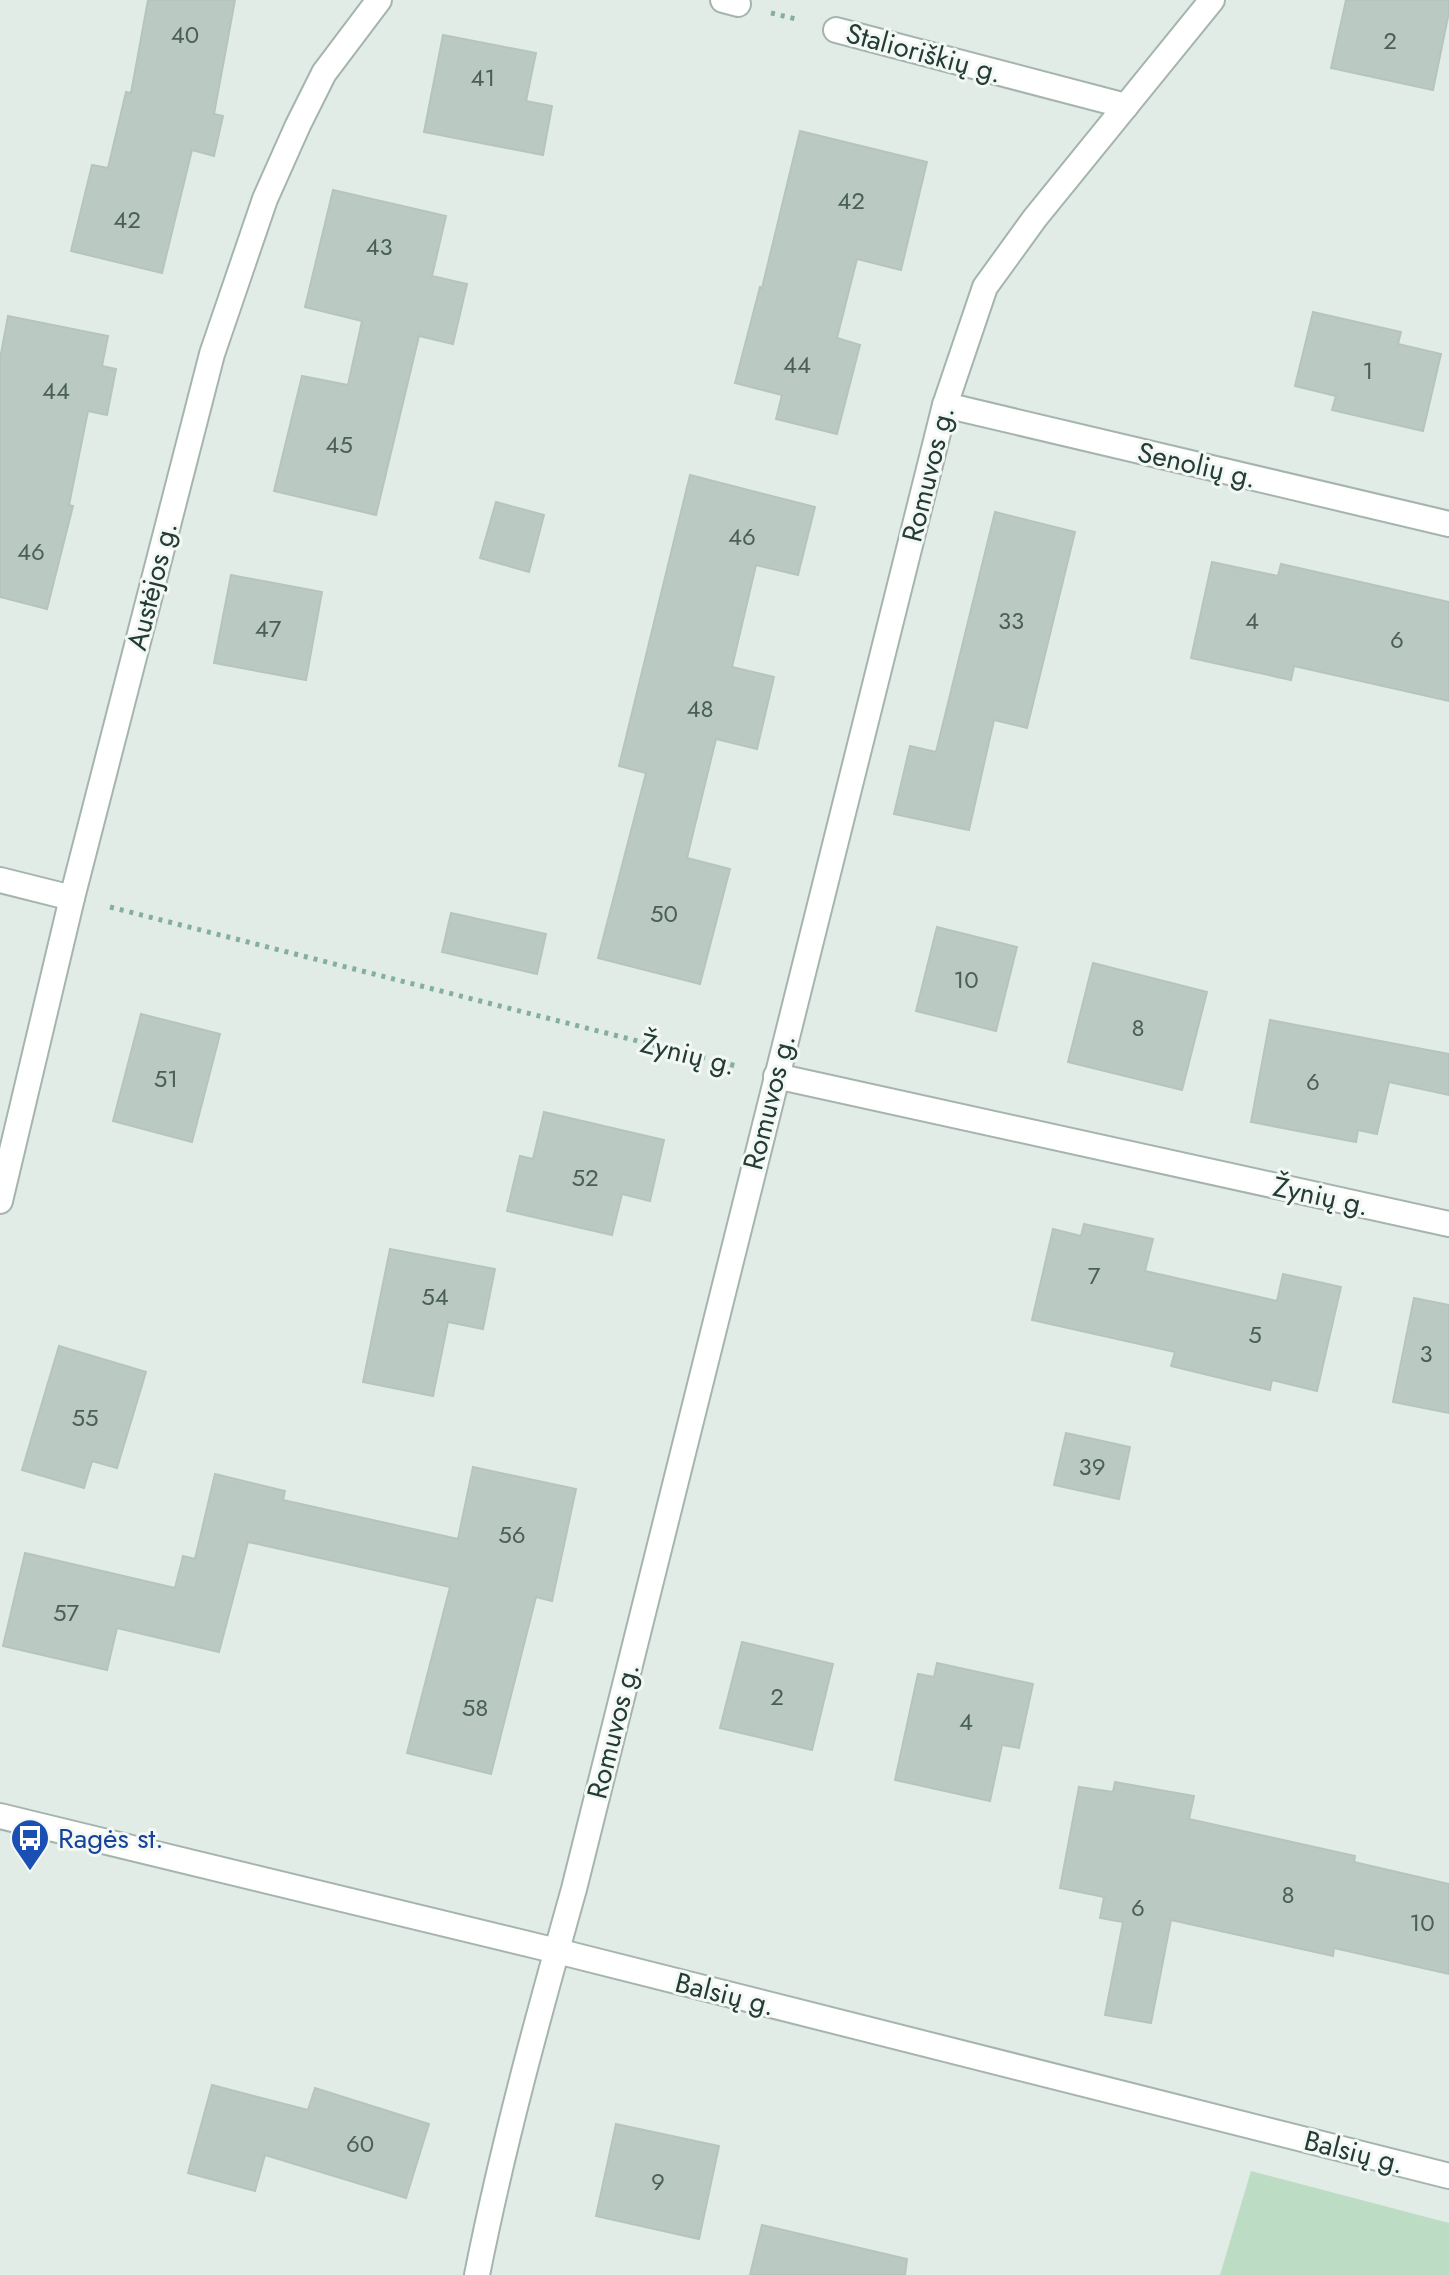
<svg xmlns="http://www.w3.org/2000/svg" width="1449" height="2275" font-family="Jost,sans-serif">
  <rect width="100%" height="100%" fill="#e2ece7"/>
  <path fill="#bcdcc4" d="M 1251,2171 L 1449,2223 L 1449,2275 L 1220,2275 Z"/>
  <g fill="#bbc9c3" stroke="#b5c5be" stroke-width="2">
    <path d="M 148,0 L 235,0 L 214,114 L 223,116 L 214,156 L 192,150 L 162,273 L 71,251 L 92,165 L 108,168 L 126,92 L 131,93 Z"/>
    <path d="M 1346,0 L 1449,0 L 1449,12 L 1433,90 L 1331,68 Z"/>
    <path d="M 443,35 L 536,53 L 526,101 L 552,106 L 543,155 L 424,132 Z"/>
    <path d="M 800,131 L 927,162 L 901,270 L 857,259 L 837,338 L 860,345 L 837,434 L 776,419 L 782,395 L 735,383 L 760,287 L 762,288 Z"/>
    <path d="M 333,190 L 446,216 L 432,276 L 467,284 L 453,344 L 419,336 L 376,515 L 274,491 L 302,376 L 348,385 L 362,321 L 305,307 Z"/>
    <path d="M 1313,312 L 1401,332 L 1398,344 L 1441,354 L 1423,431 L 1332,410 L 1336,396 L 1295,386 Z"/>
    <path d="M 8,316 L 108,336 L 102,366 L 116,369 L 107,415 L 88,411 L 69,505 L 73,506 L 47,609 L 0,597 L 0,359 Z"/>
    <path d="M 690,475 L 815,507 L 798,575 L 756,565 L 732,667 L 774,677 L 757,749 L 716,739 L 687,858 L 730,869 L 700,984 L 598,958 L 646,773 L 619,766 Z"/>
    <path d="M 496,502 L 544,515 L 529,572 L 480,558 Z"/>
    <path d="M 995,512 L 1075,532 L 1027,728 L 994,720 L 969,830 L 894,814 L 910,746 L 936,752 Z"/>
    <path d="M 1212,562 L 1278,576 L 1281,564 L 1449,602 L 1449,701 L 1294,666 L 1291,680 L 1191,658 Z"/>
    <path d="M 231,575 L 322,592 L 306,680 L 214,663 Z"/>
    <path d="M 451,913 L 546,934 L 537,974 L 442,952 Z"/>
    <path d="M 937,927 L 1017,947 L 996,1031 L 916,1011 Z"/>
    <path d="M 1093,963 L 1207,992 L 1182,1090 L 1068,1062 Z"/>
    <path d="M 141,1014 L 220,1034 L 192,1142 L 113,1121 Z"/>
    <path d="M 1270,1020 L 1449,1054 L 1449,1095 L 1389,1082 L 1377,1134 L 1358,1130 L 1356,1142 L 1251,1122 Z"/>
    <path d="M 544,1112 L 664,1140 L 650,1201 L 622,1194 L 612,1235 L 507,1211 L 520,1156 L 533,1159 Z"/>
    <path d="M 1084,1224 L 1153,1239 L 1145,1271 L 1277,1301 L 1283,1274 L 1341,1287 L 1317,1391 L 1272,1380 L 1270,1390 L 1171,1366 L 1175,1352 L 1032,1320 L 1053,1229 L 1081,1236 Z"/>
    <path d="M 390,1249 L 495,1269 L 483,1329 L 448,1322 L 433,1396 L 363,1382 Z"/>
    <path d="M 1414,1298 L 1449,1305 L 1449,1413 L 1393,1402 Z"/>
    <path d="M 59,1346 L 146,1372 L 117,1468 L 92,1461 L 84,1488 L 22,1470 Z"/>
    <path d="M 1066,1433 L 1130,1447 L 1119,1499 L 1054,1485 Z"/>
    <path d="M 473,1467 L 576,1489 L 552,1601 L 536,1597 L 491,1774 L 407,1753 L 450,1587 L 248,1542 L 219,1652 L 117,1628 L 107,1670 L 3,1646 L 25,1553 L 175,1588 L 183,1556 L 195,1559 L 215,1474 L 285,1491 L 283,1500 L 458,1539 Z"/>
    <path d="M 742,1642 L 833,1664 L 812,1750 L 720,1728 Z"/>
    <path d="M 937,1663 L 1033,1684 L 1019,1748 L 1002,1745 L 990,1801 L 895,1780 L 918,1674 L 934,1677 Z"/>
    <path d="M 1115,1782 L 1194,1796 L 1189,1819 L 1355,1856 L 1354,1862 L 1449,1884 L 1449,1974 L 1334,1948 L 1333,1956 L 1171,1920 L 1151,2023 L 1105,2015 L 1123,1922 L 1100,1918 L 1104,1897 L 1060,1888 L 1079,1787 L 1113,1792 Z"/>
    <path d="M 212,2085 L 308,2110 L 315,2088 L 429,2124 L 406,2198 L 265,2155 L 255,2191 L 188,2173 Z"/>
    <path d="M 616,2124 L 719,2146 L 699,2239 L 596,2216 Z"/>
    <path d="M 762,2225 L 907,2259 L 905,2275 L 750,2275 Z"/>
  </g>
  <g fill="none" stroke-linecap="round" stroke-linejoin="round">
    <g stroke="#a5b4ae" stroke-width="28">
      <g id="minor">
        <path d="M 723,0 L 738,4"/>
        <path d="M 836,30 L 1126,106"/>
        <path d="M 945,405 L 1449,524"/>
        <path d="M 0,880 L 72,898"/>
        <path d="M 776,1076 L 1449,1224"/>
        <path d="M 0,1201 L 72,898 L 212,354 L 265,199 L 298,125 L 324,73 L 379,0"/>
        <path d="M 0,1816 L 557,1951 L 1449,2176"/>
        <path d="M 477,2275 C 503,2144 538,2017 574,1889 L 945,405 L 985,287 L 1035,218 L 1212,0"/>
      </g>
    </g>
    <g stroke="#84aea0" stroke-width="5" stroke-dasharray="4 6" stroke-linecap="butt">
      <path d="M 771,13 L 800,20"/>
      <path d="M 110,907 L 740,1067"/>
    </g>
    <use href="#minor" stroke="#fff" stroke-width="24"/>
  </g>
  <defs>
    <g id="bus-pin" transform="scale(2)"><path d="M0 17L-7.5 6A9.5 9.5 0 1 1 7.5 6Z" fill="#1a4fb4" stroke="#f3f8f5"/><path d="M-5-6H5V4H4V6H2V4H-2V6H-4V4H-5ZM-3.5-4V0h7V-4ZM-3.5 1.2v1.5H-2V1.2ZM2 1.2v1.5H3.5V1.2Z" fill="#fff"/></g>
  </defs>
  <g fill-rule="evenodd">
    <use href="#bus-pin" x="30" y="1838"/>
  </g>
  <g text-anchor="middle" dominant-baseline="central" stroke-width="6" stroke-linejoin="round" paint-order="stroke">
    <g font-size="24" fill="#495f58">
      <text x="185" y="34">40</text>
      <text x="1390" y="40">2</text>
      <text x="483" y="77">41</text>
      <text x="851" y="200">42</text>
      <text x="127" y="219">42</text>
      <text x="379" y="246">43</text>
      <text x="797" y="364">44</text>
      <text x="1368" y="370">1</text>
      <text x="56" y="390">44</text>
      <text x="339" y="444">45</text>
      <text x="742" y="536">46</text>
      <text x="31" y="551">46</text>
      <text x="1011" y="620">33</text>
      <text x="1252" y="620">4</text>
      <text x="268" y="628">47</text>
      <text x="1397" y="639">6</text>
      <text x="700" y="708">48</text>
      <text x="664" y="913">50</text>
      <text x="966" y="979">10</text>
      <text x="1138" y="1027">8</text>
      <text x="166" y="1078">51</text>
      <text x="1313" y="1081">6</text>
      <text x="585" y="1177">52</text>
      <text x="1094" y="1275">7</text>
      <text x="435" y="1296">54</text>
      <text x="1255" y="1334">5</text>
      <text x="1426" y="1353">3</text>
      <text x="85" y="1417">55</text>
      <text x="1092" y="1466">39</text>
      <text x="512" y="1534">56</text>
      <text x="66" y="1612">57</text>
      <text x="777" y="1696">2</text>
      <text x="475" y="1707">58</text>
      <text x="966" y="1721">4</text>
      <text x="1288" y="1894">8</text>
      <text x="1138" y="1907">6</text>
      <text x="1422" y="1922">10</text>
      <text x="360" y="2143">60</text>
      <text x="658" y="2181">9</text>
    </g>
    <g font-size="28" fill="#233c35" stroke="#f3f8f5">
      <text transform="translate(924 53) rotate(15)">Stalioriškių g.</text>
      <text transform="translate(1197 465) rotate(13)">Senolių g.</text>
      <text transform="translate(928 474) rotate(-76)">Romuvos g.</text>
      <text transform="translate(152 586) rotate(-76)">Austėjos g.</text>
      <text transform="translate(688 1054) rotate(14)">Žynių g.</text>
      <text transform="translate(769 1102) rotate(-76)">Romuvos g.</text>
      <text transform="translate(1321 1196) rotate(12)">Žynių g.</text>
      <text transform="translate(613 1731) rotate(-76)">Romuvos g.</text>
      <text transform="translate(725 1994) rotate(14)">Balsių g.</text>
      <text transform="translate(1354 2152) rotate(14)">Balsių g.</text>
    </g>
    <g font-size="28" fill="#164399" stroke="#f3f8f5" text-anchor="start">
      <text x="58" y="1838">Ragės st.</text>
    </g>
  </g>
</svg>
